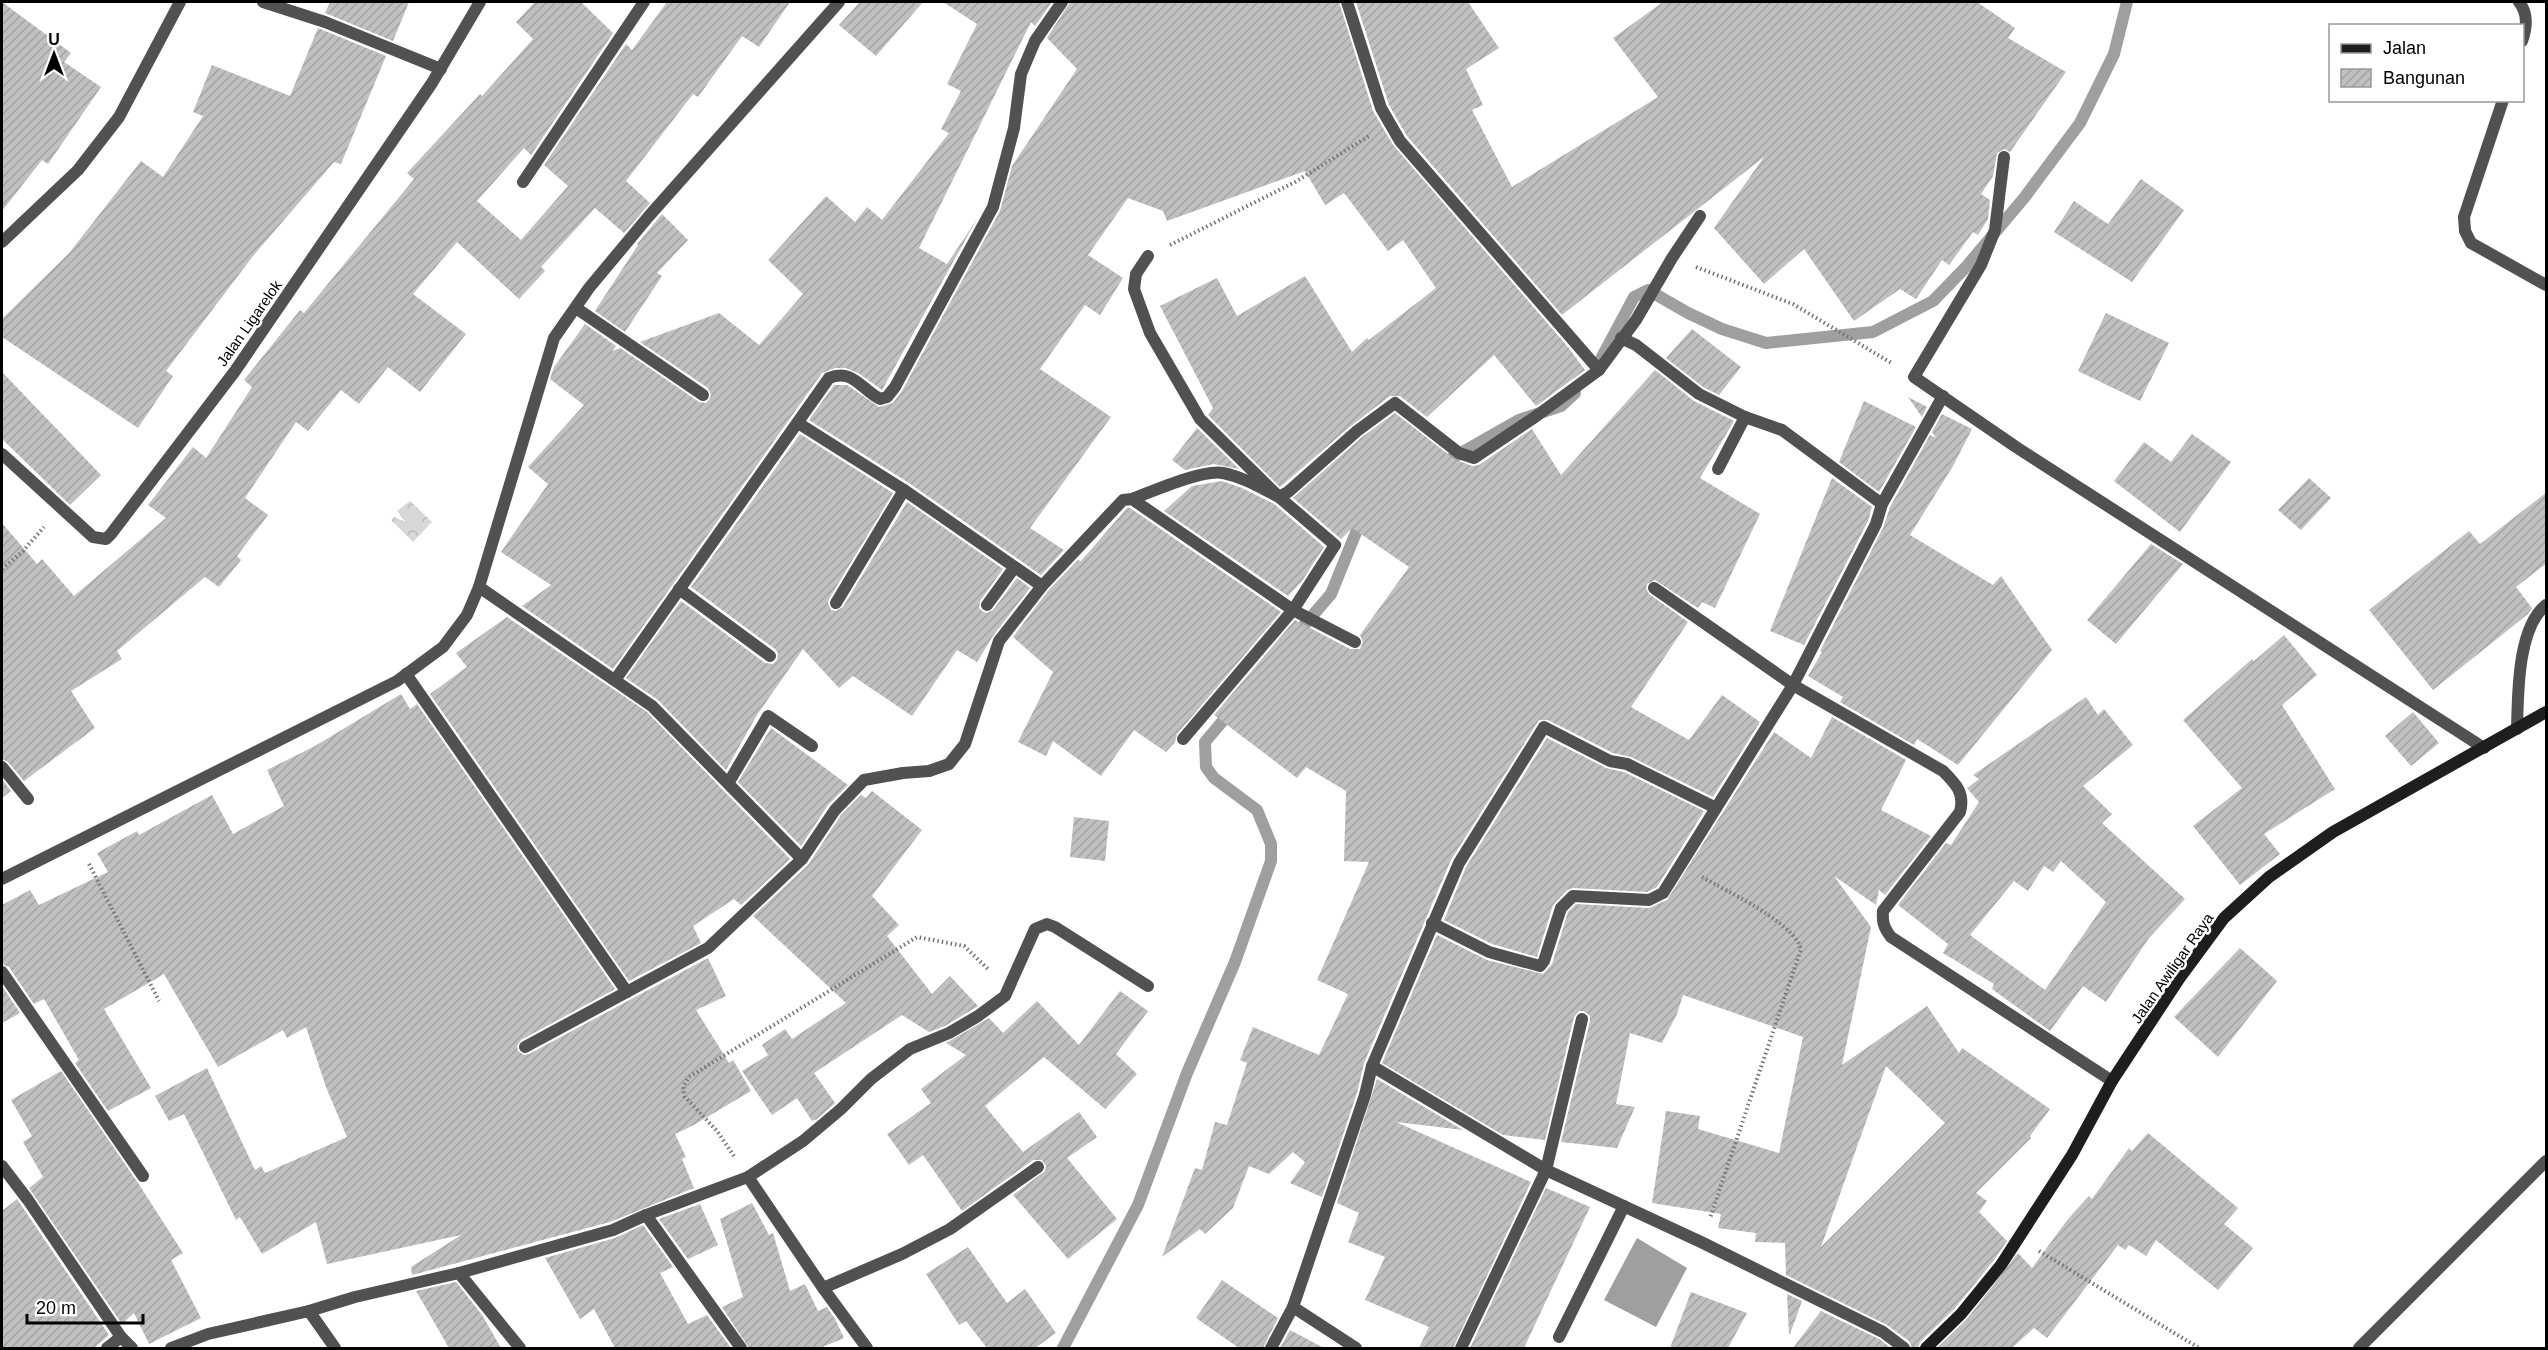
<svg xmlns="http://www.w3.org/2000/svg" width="2548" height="1350" font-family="Arial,sans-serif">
  <defs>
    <pattern id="forest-crowns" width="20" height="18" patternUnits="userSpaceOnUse" patternTransform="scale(1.5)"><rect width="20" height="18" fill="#d8d8d8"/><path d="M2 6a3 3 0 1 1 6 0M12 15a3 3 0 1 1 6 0" fill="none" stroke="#b8b8b8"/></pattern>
    <pattern id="building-hatch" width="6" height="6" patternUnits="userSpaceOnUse" patternTransform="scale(1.5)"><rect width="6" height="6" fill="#c0c0c0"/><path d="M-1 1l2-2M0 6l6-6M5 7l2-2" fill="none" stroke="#a3a3a3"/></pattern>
  </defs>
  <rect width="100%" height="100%" fill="#fff"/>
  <path fill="url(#forest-crowns)" d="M 410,501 L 432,522 L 413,542 L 391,520 L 394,517 L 405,522 L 397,511 Z"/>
  <path fill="#9f9f9f" d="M 1637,1238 L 1687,1268 L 1656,1327 L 1604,1300 Z"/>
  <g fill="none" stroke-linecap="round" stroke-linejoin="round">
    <g stroke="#9f9f9f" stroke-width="12">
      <path d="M 1596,368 L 1634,297 L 1648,290 L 1688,313 L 1722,329 L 1766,343 L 1873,332 L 1933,301 L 1966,267 L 2024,198 L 2080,123 L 2114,54 L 2127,2"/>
      <path d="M 1438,466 L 1519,420 L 1561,406 L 1575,393"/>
      <path d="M 1294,637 L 1331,594 L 1357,530 L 1366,518"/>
      <path d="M 1063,1348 L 1138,1205 L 1187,1073 L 1235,962 L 1271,861 L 1271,844 L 1257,810 L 1214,778 L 1206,767 L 1205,742 L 1232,710"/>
    </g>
  </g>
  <g fill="url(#building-hatch)" fill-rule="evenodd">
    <path d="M 2,2 L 71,53 L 64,62 L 101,87 L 48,164 L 42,160 L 2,211 Z"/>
    <path d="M 330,2 L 409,2 L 393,41 L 325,13 Z"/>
    <path d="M 535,2 L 581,2 L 613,33 L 531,155 L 524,148 L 477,201 L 521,240 L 568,186 L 544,165 L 626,44 L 632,50 L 667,2 L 790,2 L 759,47 L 742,36 L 698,97 L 693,94 L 626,181 L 650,203 L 624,233 L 595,208 L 541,267 L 545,271 L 519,299 L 457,242 L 413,294 L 466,334 L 420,392 L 388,367 L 359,404 L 341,390 L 308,431 L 296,422 L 245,498 L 268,515 L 237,556 L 241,560 L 219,587 L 205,577 L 117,651 L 122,659 L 71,691 L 95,728 L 24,781 L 8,762 L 2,759 L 2,523 L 37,564 L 42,559 L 74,596 L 166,518 L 148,505 L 193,447 L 206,458 L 252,387 L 244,380 L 300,310 L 304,313 L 414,179 L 407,173 L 480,94 L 482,96 L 533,39 L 516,22 Z"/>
    <path d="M 860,2 L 923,2 L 876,56 L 839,25 Z"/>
    <path d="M 943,2 L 1052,2 L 1035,26 L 1031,22 L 919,248 L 947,264 L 977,219 L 882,390 L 860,374 L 846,368 L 835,368 L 822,373 L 613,669 L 522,606 L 551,585 L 501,552 L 548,484 L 528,467 L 584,405 L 550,379 L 554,367 L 585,324 L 616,346 L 612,351 L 620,348 L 699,402 L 706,403 L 709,400 L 711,395 L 708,388 L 640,342 L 719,313 L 759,345 L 803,294 L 768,260 L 826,196 L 855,222 L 867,207 L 882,220 L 949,133 L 941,129 L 961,91 L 947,84 L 977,24 Z"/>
    <path d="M 1070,2 L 1339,2 L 1373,111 L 1393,145 L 1568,347 L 1585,370 L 1536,406 L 1494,355 L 1427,417 L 1400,396 L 1390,396 L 1352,425 L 1280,487 L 1208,415 L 1213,408 L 1160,306 L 1217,278 L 1237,316 L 1305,276 L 1352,352 L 1367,338 L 1369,340 L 1436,288 L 1403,240 L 1388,251 L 1344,193 L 1325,205 L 1305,171 L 1167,221 L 1163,211 L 1128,198 L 1088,255 L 1123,278 L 1100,315 L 1085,305 L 1040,369 L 1111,417 L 1030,528 L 1064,550 L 1041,575 L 909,483 L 809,420 L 834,385 L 847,385 L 879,407 L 893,403 L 902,391 L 1000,211 L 1012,166 L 1077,69 L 1047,38 Z"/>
    <path d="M 1356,2 L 1468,2 L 1499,48 L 1466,69 L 1483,105 L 1472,110 L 1512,187 L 1658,97 L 1613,38 L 1663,2 L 1977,2 L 2015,28 L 2008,38 L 2066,72 L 2010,152 L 2004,149 L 1997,153 L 1993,176 L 1981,194 L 1990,200 L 1988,219 L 1978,235 L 1973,232 L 1949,265 L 1942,260 L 1916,299 L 1900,289 L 1854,321 L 1804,249 L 1764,284 L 1714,228 L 1764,157 L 1562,315 L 1407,136 L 1389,105 Z"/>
    <path d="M 318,28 L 386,56 L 341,164 L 334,162 L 253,256 L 166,371 L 173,376 L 138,428 L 2,337 L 2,319 L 70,252 L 141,161 L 163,177 L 203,116 L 193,112 L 212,65 L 290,96 Z"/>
    <path d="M 2141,179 L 2184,210 L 2132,282 L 2054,232 L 2074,201 L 2108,224 Z"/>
    <path d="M 662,214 L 688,240 L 657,273 L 662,276 L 625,332 L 595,311 L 638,245 L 637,244 Z"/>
    <path d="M 2106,313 L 2169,343 L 2140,401 L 2078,371 Z"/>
    <path d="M 1692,329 L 1741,367 L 1719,395 L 1703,387 L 1666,358 Z"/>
    <path d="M 1655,370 L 1694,401 L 1734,421 L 1700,478 L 1760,514 L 1715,608 L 1702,602 L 1698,608 L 1655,580 L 1647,584 L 1646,588 L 1649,594 L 1688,622 L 1631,707 L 1689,740 L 1722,695 L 1760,722 L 1713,797 L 1631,757 L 1613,753 L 1548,720 L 1539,720 L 1451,860 L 1364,1063 L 1357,1093 L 1322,1197 L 1290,1183 L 1305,1162 L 1293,1152 L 1269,1174 L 1249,1166 L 1233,1208 L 1205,1234 L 1200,1229 L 1162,1257 L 1195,1168 L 1202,1170 L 1215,1122 L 1227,1125 L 1247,1063 L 1240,1060 L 1253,1027 L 1319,1055 L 1348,994 L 1317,980 L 1369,862 L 1344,861 L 1346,791 L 1306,767 L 1297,778 L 1214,715 L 1295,620 L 1350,649 L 1360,649 L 1363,642 L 1360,635 L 1409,567 L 1352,528 L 1341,539 L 1293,498 L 1362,437 L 1395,413 L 1454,459 L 1472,466 L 1479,465 L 1532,429 L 1561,475 Z"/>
    <path d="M 2,372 L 101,475 L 70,505 L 2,439 Z"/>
    <path d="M 1908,397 L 1927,407 L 1922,417 Z"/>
    <path d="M 1864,401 L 1916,427 L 1879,492 L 1839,462 Z"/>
    <path d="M 1942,414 L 1972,429 L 1953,466 L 1910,535 L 1993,585 L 2001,576 L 2052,650 L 1958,765 L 1917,739 L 1914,745 L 1840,702 L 1843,697 L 1808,676 L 1822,652 L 1820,651 L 1883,528 L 1890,507 L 1930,435 L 1936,438 L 1932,432 Z"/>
    <path d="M 1197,428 L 1239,469 L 1214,464 L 1185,470 L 1172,460 Z"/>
    <path d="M 800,434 L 893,493 L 829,599 L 828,603 L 831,610 L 836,611 L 843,607 L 907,502 L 1003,569 L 980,601 L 979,608 L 983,612 L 987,613 L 993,610 L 1017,578 L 1030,588 L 993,636 L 977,662 L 957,650 L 912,716 L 853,676 L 839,688 L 803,649 L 757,715 L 726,770 L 658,700 L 626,678 L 681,601 L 765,663 L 773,664 L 777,660 L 778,653 L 775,649 L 691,587 Z"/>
    <path d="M 2192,434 L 2231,462 L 2180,532 L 2114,481 L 2144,442 L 2171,462 Z"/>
    <path d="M 1832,478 L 1872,507 L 1868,521 L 1804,645 L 1770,631 Z"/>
    <path d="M 2309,478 L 2331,498 L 2301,530 L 2278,510 Z"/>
    <path d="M 1222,481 L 1242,488 L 1274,504 L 1324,547 L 1302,581 L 1288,596 L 1164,511 L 1192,486 Z"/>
    <path d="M 2547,492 L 2547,563 L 2516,587 L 2532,608 L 2528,614 L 2433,690 L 2369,610 L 2469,531 L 2480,544 Z"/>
    <path d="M 1127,508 L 1130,508 L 1281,612 L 1177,734 L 1175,742 L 1166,752 L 1134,730 L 1101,776 L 1053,741 L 1046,756 L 1018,742 L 1053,672 L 1013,637 L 1048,591 L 1078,560 L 1081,561 Z"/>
    <path d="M 2151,544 L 2183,564 L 2116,644 L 2087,620 Z"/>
    <path d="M 507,617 L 647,712 L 790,859 L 741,905 L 734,899 L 693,926 L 701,943 L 629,981 L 430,694 L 467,667 L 456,653 Z"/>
    <path d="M 2284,635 L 2317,675 L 2282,705 L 2335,789 L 2264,834 L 2280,854 L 2240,885 L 2193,826 L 2242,788 L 2183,720 L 2252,659 L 2254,661 Z"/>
    <path d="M 401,694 L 410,709 L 417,704 L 615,989 L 521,1040 L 517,1046 L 518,1051 L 524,1055 L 529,1054 L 708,958 L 726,996 L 696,1010 L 729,1063 L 733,1060 L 751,1091 L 692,1126 L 675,1134 L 686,1157 L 682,1159 L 694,1188 L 610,1222 L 412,1275 L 411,1267 L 461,1235 L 327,1264 L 316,1222 L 262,1254 L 240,1217 L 236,1220 L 184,1114 L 169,1121 L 155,1096 L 207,1068 L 255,1170 L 261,1166 L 265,1173 L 347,1137 L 326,1087 L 306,1027 L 287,1038 L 283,1030 L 218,1067 L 164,974 L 104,1009 L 151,1088 L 108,1111 L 75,1063 L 79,1060 L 44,999 L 34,1004 L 9,967 L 2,964 L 2,905 L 30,890 L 39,905 L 108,872 L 97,853 L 137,831 L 139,835 L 212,795 L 233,834 L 284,806 L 267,770 L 315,746 Z"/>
    <path d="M 2086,697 L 2098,715 L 2104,709 L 2133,745 L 2083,786 L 2112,814 L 2102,823 L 2185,899 L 2149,938 L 2106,1002 L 2083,986 L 2050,1031 L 1992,989 L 1994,984 L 1943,953 L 1948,944 L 1898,905 L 1946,843 L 1951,845 L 1979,802 L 1967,788 L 1979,779 L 1973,775 ZM 2061,861 L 2106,902 L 2045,990 L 1970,935 L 2014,881 L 2028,891 L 2044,866 L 2053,872 Z"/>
    <path d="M 2413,712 L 2439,743 L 2411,766 L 2385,736 Z"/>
    <path d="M 1832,717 L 1906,760 L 1881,810 L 1931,836 L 1885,895 L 1879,890 L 1876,905 L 1834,876 L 1871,927 L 1842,1065 L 1927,1006 L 1959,1053 L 1962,1048 L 2050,1109 L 2030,1136 L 2031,1138 L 1976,1193 L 1987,1201 L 1979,1212 L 2007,1241 L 1994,1260 L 1955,1308 L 1920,1342 L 1918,1348 L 1912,1348 L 1909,1341 L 1887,1325 L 1786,1275 L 1785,1243 L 1755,1242 L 1756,1233 L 1718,1228 L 1721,1214 L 1652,1203 L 1666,1111 L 1700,1116 L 1698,1129 L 1779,1153 L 1803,1037 L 1683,995 L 1677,1014 L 1662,1043 L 1630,1033 L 1616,1104 L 1635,1107 L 1617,1148 L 1561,1142 L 1590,1021 L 1590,1016 L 1584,1011 L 1579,1011 L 1574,1017 L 1545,1140 L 1503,1135 L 1382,1063 L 1437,935 L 1487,960 L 1543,974 L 1552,964 L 1568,912 L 1576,904 L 1649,908 L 1667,900 L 1774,732 L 1811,758 ZM 1886,1066 L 1945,1123 L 1821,1247 Z"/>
    <path d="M 771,728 L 848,785 L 828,805 L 801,846 L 738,782 Z"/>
    <path d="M 1547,738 L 1606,768 L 1624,772 L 1704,811 L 1657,887 L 1647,892 L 1573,888 L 1567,890 L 1553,905 L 1537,957 L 1492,944 L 1444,920 L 1466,867 Z"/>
    <path d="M 2,779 L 11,791 L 2,798 Z"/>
    <path d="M 872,791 L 922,830 L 872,896 L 899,925 L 887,936 L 932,994 L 950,976 L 978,1006 L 945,1026 L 929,1032 L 902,1015 L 814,1073 L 835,1103 L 817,1119 L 812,1121 L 797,1098 L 772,1115 L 742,1071 L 768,1055 L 762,1045 L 785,1029 L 792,1039 L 846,1003 L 753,916 L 808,865 L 841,815 L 861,795 L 866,798 Z"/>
    <path d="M 1074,817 L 1109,821 L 1105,861 L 1070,857 Z"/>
    <path d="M 2240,948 L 2277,981 L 2218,1057 L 2174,1017 Z"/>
    <path d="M 2,986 L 20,1013 L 2,1023 Z"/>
    <path d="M 1120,991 L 1148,1011 L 1116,1054 L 1137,1074 L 1105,1109 L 1044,1057 L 985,1106 L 1023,1152 L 1079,1112 L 1097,1137 L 1067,1158 L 1117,1219 L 1068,1259 L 1013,1195 L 1045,1171 L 1046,1166 L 1042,1160 L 1033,1160 L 962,1211 L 923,1155 L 909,1165 L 887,1134 L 931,1103 L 921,1089 L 966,1055 L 946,1043 L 989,1018 L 1003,1033 L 1037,1001 L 1079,1045 Z"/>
    <path d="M 61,1071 L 138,1183 L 183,1253 L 171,1260 L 201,1318 L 149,1344 L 134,1313 L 122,1324 L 29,1188 L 43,1177 L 23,1142 L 32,1136 L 11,1100 Z"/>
    <path d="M 1377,1079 L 1463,1130 L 1396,1122 L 1531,1182 L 1453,1348 L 1419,1348 L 1429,1327 L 1365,1300 L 1385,1257 L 1348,1242 L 1359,1213 L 1337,1203 Z"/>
    <path d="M 2148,1133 L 2238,1208 L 2224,1224 L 2253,1248 L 2218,1290 L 2156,1240 L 2146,1256 L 2129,1245 L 2125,1250 L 2118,1245 L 2047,1338 L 2034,1328 L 2012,1348 L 1937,1348 L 1967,1319 L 2018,1253 L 2032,1268 L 2068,1219 L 2089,1196 L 2092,1199 L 2129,1148 L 2132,1151 Z"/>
    <path d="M 1546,1188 L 1590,1207 L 1524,1348 L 1470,1348 Z"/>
    <path d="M 17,1199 L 109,1335 L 94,1348 L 2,1348 L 2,1211 Z"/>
    <path d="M 752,1203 L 769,1235 L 773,1233 L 790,1291 L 805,1284 L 818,1311 L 827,1307 L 835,1319 L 844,1338 L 820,1348 L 749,1348 L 722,1307 L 743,1297 L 720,1219 Z"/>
    <path d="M 700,1204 L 718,1245 L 688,1259 L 659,1219 Z"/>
    <path d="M 643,1225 L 673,1267 L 660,1273 L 688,1324 L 707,1315 L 731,1348 L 615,1348 L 594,1309 L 580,1319 L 545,1258 L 615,1238 Z"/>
    <path d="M 968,1247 L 1007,1303 L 1025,1289 L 1056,1333 L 1035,1348 L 987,1348 L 966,1321 L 959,1325 L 926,1274 Z"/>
    <path d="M 1222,1280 L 1278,1318 L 1263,1348 L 1239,1348 L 1196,1318 Z"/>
    <path d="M 456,1282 L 482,1315 L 501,1348 L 449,1348 L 416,1291 Z"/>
    <path d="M 1691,1292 L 1747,1313 L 1728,1348 L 1670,1348 Z"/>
    <path d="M 1787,1294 L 1802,1301 L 1790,1334 L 1789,1334 Z"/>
    <path d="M 1821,1311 L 1879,1339 L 1891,1348 L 1793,1348 Z"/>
    <path d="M 1290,1330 L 1324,1348 L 1280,1348 Z"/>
  </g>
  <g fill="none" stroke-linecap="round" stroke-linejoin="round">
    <g stroke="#737373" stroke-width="4" stroke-dasharray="1.5 3" stroke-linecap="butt">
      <path d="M 1170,245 L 1295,182 L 1369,136"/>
      <path d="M 1696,267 L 1793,304 L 1893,364"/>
      <path d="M 2,569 L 23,551 L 44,527"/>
      <path d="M 89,864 L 159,1001"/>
      <path d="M 1702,877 C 1728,892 1793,922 1801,949 L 1710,1218"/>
      <path d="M 734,1156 L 717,1131 L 685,1097 L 683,1087 L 689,1077 L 917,937 L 964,946 L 989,970"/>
      <path d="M 2039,1251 L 2199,1348"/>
    </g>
    <path stroke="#515151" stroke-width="12" d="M 2517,729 C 2518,696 2517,628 2546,605"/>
    <g stroke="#515151" stroke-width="12">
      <path d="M 263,2 L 325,22 L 441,69"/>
      <path d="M 1347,2 L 1381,108 L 1400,141 L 1599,370"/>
      <path d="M 2519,2 C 2528,13 2527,28 2522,41"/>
      <path d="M 2503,100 L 2464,217 L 2465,231 L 2471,243 L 2546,285"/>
      <path d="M 2004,157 L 1995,230 L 1981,265 L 1914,377 L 2016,447 L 2484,748"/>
      <path d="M 523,182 L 644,2"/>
      <path d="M 2,242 L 78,170 L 119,117 L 180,2"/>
      <path d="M 1148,256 L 1136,274 L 1134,289 L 1150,333 L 1200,419 L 1279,497 L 1335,545 L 1293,610 L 1183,739"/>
      <path d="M 576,308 L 703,395"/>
      <path d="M 1621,338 L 1636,345 L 1699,394 L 1745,417 L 1782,430 L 1882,504"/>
      <path d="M 798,423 L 904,490 L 1042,586"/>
      <path d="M 2,454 L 93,537 L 106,539 L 111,534 L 235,371 L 432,83 L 480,2"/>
      <path d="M 1718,469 L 1745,417"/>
      <path d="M 1132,499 C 1153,491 1203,469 1223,473 C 1243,477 1261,488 1279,497 L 1288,492 L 1357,431 L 1395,403 L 1459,453 L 1474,458 L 1535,417 L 1599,370 L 1636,320 L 1672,258 L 1700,216"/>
      <path d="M 479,587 L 652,706 L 802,859"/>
      <path d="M 1654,588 L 1793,685 L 1943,771 C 1956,784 1965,793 1960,812 L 1883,911 C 1882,922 1884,928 1891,937 L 2112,1081"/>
      <path d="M 679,589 L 770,656"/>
      <path d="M 836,603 L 904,490"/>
      <path d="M 987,605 L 1014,568"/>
      <path d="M 406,674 L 627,992"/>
      <path d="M 615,680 L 829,378 C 852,368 861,389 880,399 L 887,397 L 895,387 L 993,207 L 1014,128 L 1021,74 L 1035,41 L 1062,2"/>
      <path d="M 2,767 L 28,799"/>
      <path d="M 729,782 L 768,716 L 812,746"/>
      <path d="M 2,879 L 397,681 L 443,647 L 467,615 L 479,587 L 554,338 L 589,288 L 649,216 L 839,2"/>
      <path d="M 1432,923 L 1489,952 L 1540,966 L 1544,961 L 1561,908 L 1573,896 L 1649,900 L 1663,893 L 1793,685 L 1876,524 L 1882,504 L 1943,396"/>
      <path d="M 2,972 L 143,1176"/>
      <path d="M 525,1047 L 708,948 L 802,859 L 835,810 L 864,780 L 903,773 L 929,771 L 949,764 L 965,744 L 999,641 L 1042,586 L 1123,500 L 1132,499 L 1293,610 L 1355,642"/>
      <path d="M 1372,1066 L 1459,863 L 1544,727 L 1610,761 L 1627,764 L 1716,808"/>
      <path d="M 2,1166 L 28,1200 L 121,1337 L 132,1348"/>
      <path d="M 748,1177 L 823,1288 L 867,1348"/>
      <path d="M 646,1215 L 741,1348"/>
      <path d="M 459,1273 L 520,1348"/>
      <path d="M 823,1288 L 902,1254 L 950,1229 L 1038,1167"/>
      <path d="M 1293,1307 L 1356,1348"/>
      <path d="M 309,1311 L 335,1348"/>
      <path d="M 1559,1337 L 1624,1206"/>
      <path d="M 107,1348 L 121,1337"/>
      <path d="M 171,1348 L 208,1334 L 309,1311 L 355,1297 L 459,1273 L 613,1230 L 646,1215 L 748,1177 L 803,1141 L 841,1109 L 871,1079 L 910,1049 L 949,1033 L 978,1016 L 1005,996 L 1035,929 L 1047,924 L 1055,927 L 1148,986"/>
      <path d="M 1271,1348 L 1293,1307 L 1365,1095 L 1372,1066 L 1546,1170 L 1701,1242 L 1883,1332 L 1904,1348"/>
      <path d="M 1461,1348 L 1546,1170 L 1582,1019"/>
      <path d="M 2359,1348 L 2546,1161"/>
    </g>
    <path stroke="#1e1e1e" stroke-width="12" d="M 1926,1348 L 1961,1314 L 2001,1265 L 2072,1155 L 2112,1081 L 2179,979 L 2224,918 L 2269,877 L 2333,832 L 2546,712"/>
  </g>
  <g text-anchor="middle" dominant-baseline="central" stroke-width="5" stroke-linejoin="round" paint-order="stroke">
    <g font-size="15" fill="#000" stroke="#fff">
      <text transform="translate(249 323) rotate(-55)">Jalan Ligarelok</text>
      <text transform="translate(2172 968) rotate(-55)">Jalan Awiligar Raya</text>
    </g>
  </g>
  <rect width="2548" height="1350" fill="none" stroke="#000000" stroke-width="6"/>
  <rect x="2329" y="24" width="195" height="78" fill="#ffffff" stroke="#999999" stroke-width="1.5"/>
  <rect x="2341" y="44" width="30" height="9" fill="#1e1e1e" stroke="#999999" stroke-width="1.5"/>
  <text x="2383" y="54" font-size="18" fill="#000000">Jalan</text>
  <rect x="2341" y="69" width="30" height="18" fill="url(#building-hatch)" stroke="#999999" stroke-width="1.5"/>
  <text x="2383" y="84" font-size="18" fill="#000000">Bangunan</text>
  <g transform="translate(54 54)" stroke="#ffffff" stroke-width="4.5" paint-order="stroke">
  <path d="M0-4.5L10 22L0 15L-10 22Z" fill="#000000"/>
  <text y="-9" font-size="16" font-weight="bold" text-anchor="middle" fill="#000000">U</text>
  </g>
  <path d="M27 1314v9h116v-9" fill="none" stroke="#000000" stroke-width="3"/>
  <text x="36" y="1314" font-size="18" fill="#000000" stroke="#ffffff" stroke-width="4.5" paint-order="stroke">20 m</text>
</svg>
